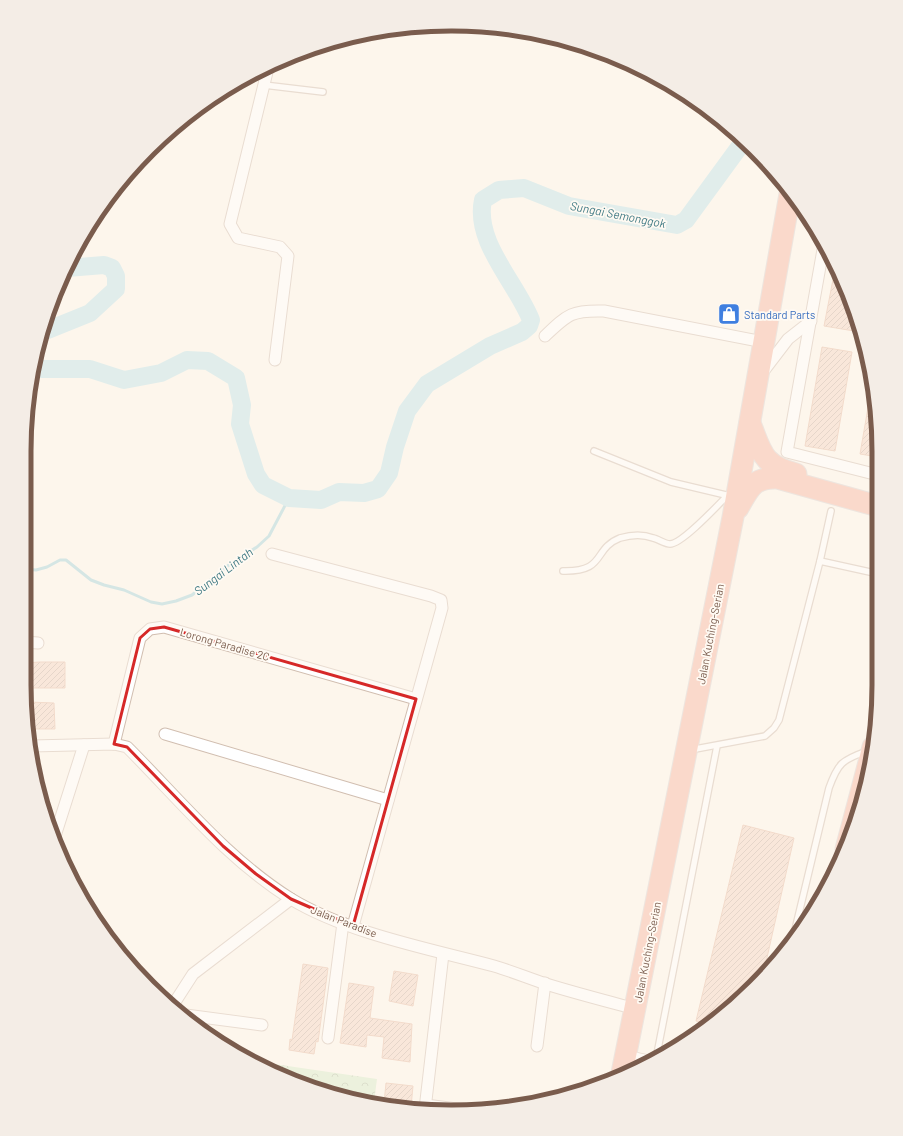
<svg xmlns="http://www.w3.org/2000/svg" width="903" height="1136" font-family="Barlow,sans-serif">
  <defs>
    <pattern id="forest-crowns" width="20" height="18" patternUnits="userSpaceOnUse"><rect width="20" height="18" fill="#d8ecc9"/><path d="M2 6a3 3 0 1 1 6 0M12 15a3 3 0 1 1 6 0" fill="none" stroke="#b4c2a5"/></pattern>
    <pattern id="building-hatch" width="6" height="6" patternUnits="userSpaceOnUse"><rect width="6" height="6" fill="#f3d5c3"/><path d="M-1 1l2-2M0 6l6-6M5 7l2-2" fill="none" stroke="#cab0a1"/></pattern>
  </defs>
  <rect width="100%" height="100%" fill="#fdf6ec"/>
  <path fill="url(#forest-crowns)" d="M 274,1064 L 377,1079 L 374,1102 L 341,1097 L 273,1069 Z"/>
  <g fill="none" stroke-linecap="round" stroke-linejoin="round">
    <path stroke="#a5d3da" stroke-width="3" d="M 24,569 L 36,570 L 47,567 L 60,560 L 66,560 L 91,580 L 104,585 L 124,590 L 151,602 L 162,604 L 176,601 L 192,595 L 230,564 L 257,547 L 269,536 L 289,498"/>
    <g stroke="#bfe3e8" stroke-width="18">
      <path d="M 43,332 L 90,313 L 116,289 L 116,276 L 112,268 L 104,265 L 67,268"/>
      <path d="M 36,369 L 90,369 L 124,380 L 161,373 L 187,360 L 208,361 L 236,378 L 242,405 L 240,424 L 256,474 L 263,485 L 289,498 L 321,500 L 339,492 L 364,493 L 378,489 L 389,473 L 395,447 L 407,411 L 427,384 L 490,346 L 522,332 L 529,326 L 531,320 C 516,282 474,242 483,200 L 499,190 L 524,188 L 569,206 L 677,225 L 686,220 L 743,142"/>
    </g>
  </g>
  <g fill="url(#building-hatch)" stroke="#e6bba3">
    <path d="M 835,269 L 856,320 L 854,331 L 824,326 Z"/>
    <path d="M 822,347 L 852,352 L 835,451 L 805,446 Z"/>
    <path d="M 871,390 L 878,423 L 878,457 L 860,454 Z"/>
    <path d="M 40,662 L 65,662 L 65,688 L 24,688 L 24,663 Z"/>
    <path d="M 29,702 L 54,703 L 55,729 L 30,729 Z"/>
    <path d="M 743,825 L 794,838 L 764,971 L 734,1006 L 709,1024 L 696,1021 Z"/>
    <path d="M 303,964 L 328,968 L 318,1042 L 316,1041 L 314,1054 L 289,1050 L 290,1039 L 292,1040 Z"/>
    <path d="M 394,971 L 418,975 L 413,1006 L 389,1001 Z"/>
    <path d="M 349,983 L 374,987 L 370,1018 L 412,1024 L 410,1062 L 382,1058 L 384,1037 L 367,1035 L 366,1047 L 340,1043 Z"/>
    <path d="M 386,1083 L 413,1086 L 411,1107 L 384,1103 Z"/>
  </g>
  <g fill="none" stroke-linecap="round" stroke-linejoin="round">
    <g stroke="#d1beb0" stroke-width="8">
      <g id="lane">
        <path d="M 264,85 L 323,92"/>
        <path d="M 594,451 L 671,482 L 730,496"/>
        <path d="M 820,561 L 831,511"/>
        <path d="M 563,571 C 607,572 592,549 620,538 C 630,535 643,534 653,538 C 658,539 665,544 670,544 C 682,544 718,505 728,495"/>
        <path d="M 690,750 L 765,736 L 774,728 L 779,720 L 820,561 L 879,574"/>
        <path d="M 793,938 L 829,788 C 838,763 842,760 867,751"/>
        <path d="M 656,1059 L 717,746"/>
      </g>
    </g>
    <g stroke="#d1beb0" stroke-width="13">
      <g id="street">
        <path d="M 268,68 L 230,224 L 238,238 L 280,247 L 288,256 L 275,360"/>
        <path d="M 824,244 L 787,452 L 878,475"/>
        <path d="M 545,336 C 568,314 572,310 604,311 L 764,342"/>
        <path d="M 762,373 L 788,339 L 811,321"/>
        <path d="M 272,554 L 431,596 L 441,600 L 442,608 L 353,926"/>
        <path d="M 24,642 L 38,643"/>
        <path d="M 165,734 L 388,800"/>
        <path d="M 114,744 L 140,638 L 150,629 L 164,627 L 416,699"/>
        <path d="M 32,746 L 114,744 L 127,747 C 179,799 227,859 291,899 C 347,933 430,949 494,966 C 511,971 528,978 546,984 C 575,993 606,1001 636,1009"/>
        <path d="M 55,836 L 84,745"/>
        <path d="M 173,1005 L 193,974 L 291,899"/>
        <path d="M 186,1015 L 262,1025"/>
        <path d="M 328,1038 L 343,923"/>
        <path d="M 537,1046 L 545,983"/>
        <path d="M 625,1056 L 649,1061"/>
        <path d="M 426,1105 L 464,1110"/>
        <path d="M 425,1109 L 443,954"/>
      </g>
    </g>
    <g stroke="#dad1cd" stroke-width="23">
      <g id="highway">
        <path d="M 750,423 C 762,453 762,465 796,474"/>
        <path d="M 738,508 C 749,489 753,477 777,478 L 878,506"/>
        <path d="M 846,849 L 873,747"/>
        <path d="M 622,1073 L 733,517 L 790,194"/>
      </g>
    </g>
    <use href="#lane" stroke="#fff" stroke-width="5.5"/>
    <use href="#street" stroke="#fff" stroke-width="11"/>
    <use href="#highway" stroke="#f7b7a3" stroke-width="21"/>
  </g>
  <path d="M0 0H903V1136H0ZM 164,627 L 416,699 L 353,926 L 291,899 L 256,874 L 223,846 L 127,747 L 114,744 L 140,638 L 150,629 Z" fill="#fdf6ec" fill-opacity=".55" fill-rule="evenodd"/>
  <path fill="none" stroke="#d62828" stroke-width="3" stroke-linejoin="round" d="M 164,627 L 416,699 L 353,926 L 291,899 L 256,874 L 223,846 L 127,747 L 114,744 L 140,638 L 150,629 Z"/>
  <defs>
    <g id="shop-square" transform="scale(1.15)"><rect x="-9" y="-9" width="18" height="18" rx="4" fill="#3f7fe0" stroke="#fffaf3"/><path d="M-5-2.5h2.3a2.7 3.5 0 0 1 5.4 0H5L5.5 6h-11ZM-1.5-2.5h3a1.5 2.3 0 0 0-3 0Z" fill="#fff"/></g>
  </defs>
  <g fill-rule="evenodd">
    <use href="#shop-square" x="729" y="314"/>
  </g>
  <g text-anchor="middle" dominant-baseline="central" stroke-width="3.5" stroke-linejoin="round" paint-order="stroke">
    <g font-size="11" fill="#366cbe" stroke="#fffaf3" text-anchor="start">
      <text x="744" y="314">Standard Parts</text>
    </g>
    <g font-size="11" fill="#7a5c4d" stroke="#fffaf3">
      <text transform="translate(710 634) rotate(-79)">Jalan Kuching-Serian</text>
      <text transform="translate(225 644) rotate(16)">Lorong Paradise 2C</text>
      <text transform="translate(344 921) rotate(21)">Jalan Paradise</text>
      <text transform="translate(647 952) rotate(-79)">Jalan Kuching-Serian</text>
    </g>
    <g font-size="12" font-style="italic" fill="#437c86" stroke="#fffaf3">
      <text transform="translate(618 214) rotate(11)">Sungai Semonggok</text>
      <text transform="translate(223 571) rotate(-37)">Sungai Lintah</text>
    </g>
  </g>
  <path d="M0 0H903V1136H0ZM451 31H452A420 420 0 0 1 872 451V685A420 420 0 0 1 452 1105H451A420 420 0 0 1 31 685V451A420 420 0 0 1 451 31Z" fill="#f4ede6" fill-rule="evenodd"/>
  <path fill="none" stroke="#7a5c4d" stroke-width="5" d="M451 31H452A420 420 0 0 1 872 451V685A420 420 0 0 1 452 1105H451A420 420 0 0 1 31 685V451A420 420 0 0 1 451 31Z"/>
</svg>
